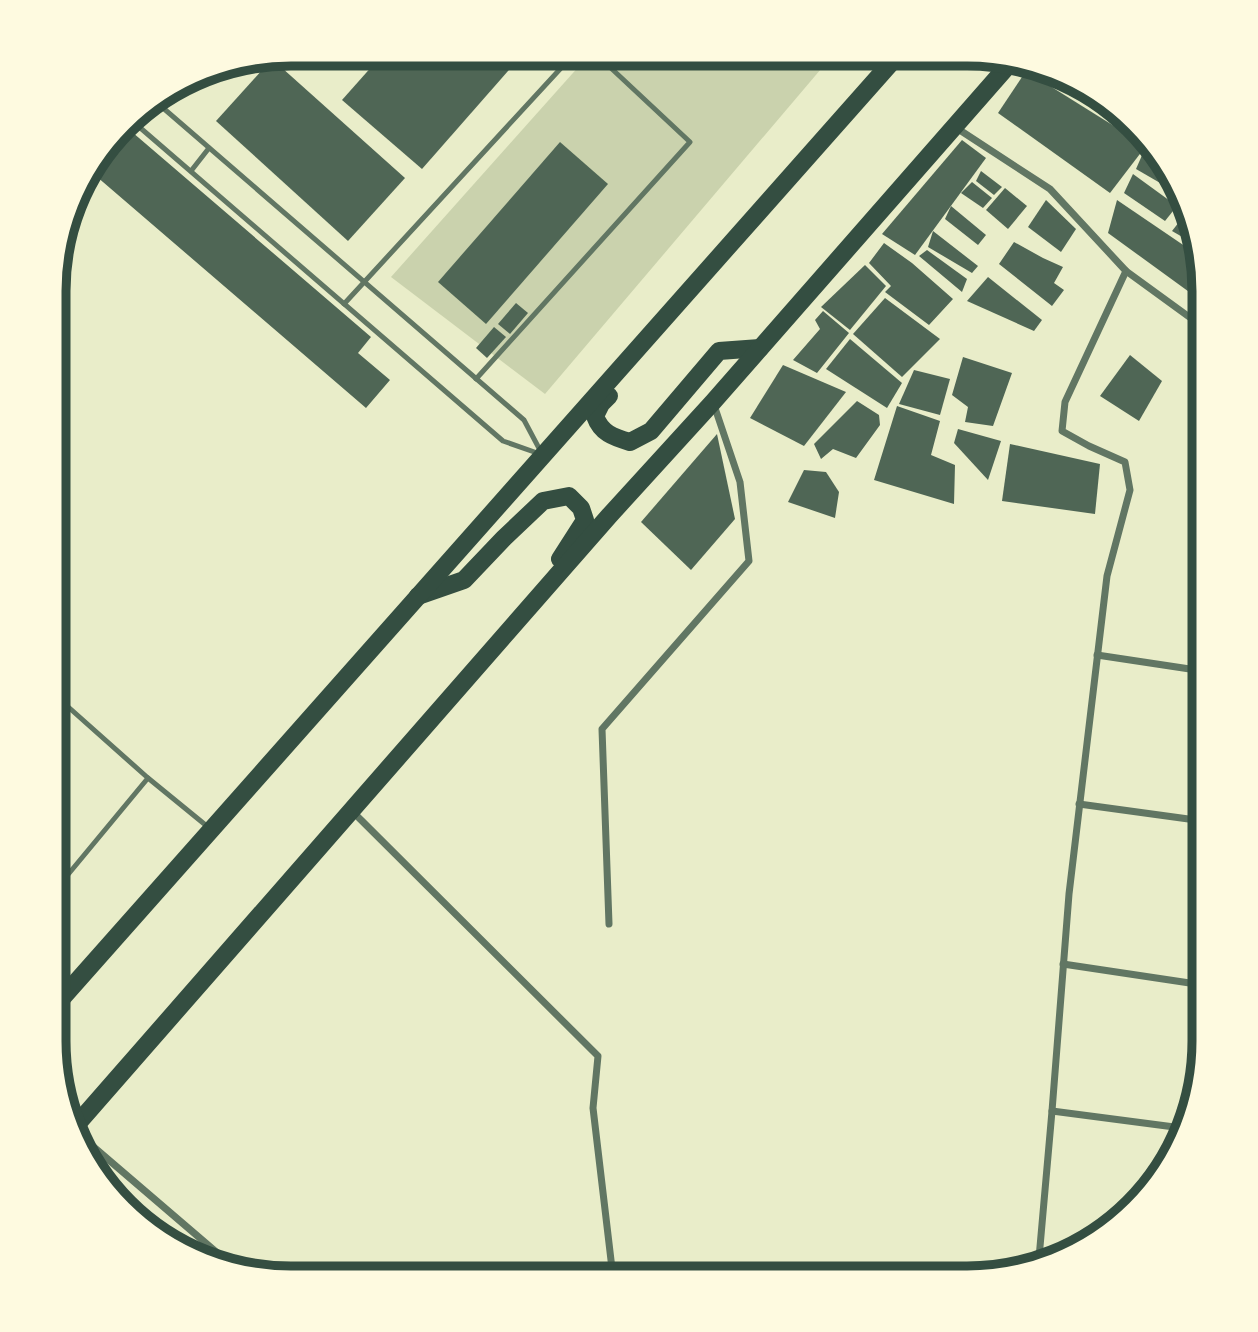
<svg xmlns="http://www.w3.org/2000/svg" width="1258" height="1332" font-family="Mulish,sans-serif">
  <rect width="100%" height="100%" fill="#e9edc9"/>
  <path fill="#cad2ad" d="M 589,55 L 832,56 L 545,394 L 391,277 Z"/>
  <g fill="#4f6655">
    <path d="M 382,55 L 522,55 L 422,169 L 342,100 Z"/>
    <path d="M 272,59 L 405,178 L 348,241 L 216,121 Z"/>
    <path d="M 1026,71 L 1146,146 L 1110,193 L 998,113 Z"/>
    <path d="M 125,126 L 371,337 L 358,353 L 390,380 L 366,408 L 89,170 Z"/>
    <path d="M 962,140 L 986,158 L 915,255 L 882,234 Z"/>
    <path d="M 560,142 L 608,184 L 486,324 L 438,282 Z"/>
    <path d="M 1146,146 L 1155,151 L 1164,159 L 1174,191 L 1136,169 Z"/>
    <path d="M 981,171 L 1002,187 L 994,195 L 976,181 Z"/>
    <path d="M 1133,174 L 1177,206 L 1165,221 L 1124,193 Z"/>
    <path d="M 972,182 L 992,198 L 983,208 L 961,193 Z"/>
    <path d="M 1005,188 L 1027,206 L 1008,229 L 986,210 Z"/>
    <path d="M 1046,200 L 1076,229 L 1061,252 L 1028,227 Z"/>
    <path d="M 1117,200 L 1195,253 L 1203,276 L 1203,302 L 1108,233 Z"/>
    <path d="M 951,206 L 986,235 L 978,245 L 945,219 Z"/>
    <path d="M 1183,217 L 1185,222 L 1191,242 L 1172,231 Z"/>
    <path d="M 933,231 L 978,266 L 972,273 L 928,247 Z"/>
    <path d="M 1014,242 L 1043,258 L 1063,267 L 1054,283 L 1064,290 L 1052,306 L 999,264 Z"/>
    <path d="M 884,243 L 912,263 L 953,299 L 929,325 L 885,292 L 891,286 L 869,263 Z"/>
    <path d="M 927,250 L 967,279 L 962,292 L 919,256 Z"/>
    <path d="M 865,265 L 886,286 L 850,330 L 821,307 Z"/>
    <path d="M 988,277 L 1042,320 L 1034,331 L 967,301 Z"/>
    <path d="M 885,298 L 940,339 L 902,377 L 853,334 Z"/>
    <path d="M 516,303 L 528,313 L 510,334 L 498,324 Z"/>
    <path d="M 823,311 L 849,333 L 817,373 L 793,360 L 820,329 L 815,320 Z"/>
    <path d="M 494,327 L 506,337 L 487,358 L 476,348 Z"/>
    <path d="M 850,339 L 902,383 L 887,408 L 826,369 Z"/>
    <path d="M 1130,355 L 1162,381 L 1139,421 L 1100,396 Z"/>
    <path d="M 963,357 L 1012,373 L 993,426 L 965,422 L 968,407 L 952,395 Z"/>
    <path d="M 783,365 L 846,392 L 804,446 L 750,418 Z"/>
    <path d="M 914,370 L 950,379 L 940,415 L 899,404 Z"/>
    <path d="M 857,401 L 879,415 L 880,425 L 856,458 L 833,449 L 821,459 L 814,444 Z"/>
    <path d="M 897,406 L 940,421 L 931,455 L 955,465 L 954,504 L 874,480 Z"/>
    <path d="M 958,429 L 1001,441 L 988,480 L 954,443 Z"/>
    <path d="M 717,434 L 735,519 L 691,570 L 641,522 Z"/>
    <path d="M 1010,444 L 1100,464 L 1095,514 L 1002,501 Z"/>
    <path d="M 804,470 L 826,472 L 839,492 L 835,518 L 788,502 Z"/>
  </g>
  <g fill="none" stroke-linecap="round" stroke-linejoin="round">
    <g stroke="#617663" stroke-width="5">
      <path d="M 155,101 L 524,420 L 541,452"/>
      <path d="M 130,119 L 503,441 L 540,454"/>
      <path d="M 191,171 L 209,148"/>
      <path d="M 344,304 L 573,55"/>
      <path d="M 476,379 L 690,142 L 597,55"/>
      <path d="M 57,697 L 148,778 L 208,827"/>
      <path d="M 56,889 L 148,778"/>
    </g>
    <g stroke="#617663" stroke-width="7">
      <path d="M 1040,71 L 1118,117"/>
      <path d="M 955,127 L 1050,189 L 1126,271 L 1203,327"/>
      <path d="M 1097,655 L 1203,671"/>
      <path d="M 1079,804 L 1203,821"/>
      <path d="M 352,811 L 598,1056 L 593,1108 L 613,1277"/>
      <path d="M 609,924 L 602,729 L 749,561 L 740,482 L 713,402"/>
      <path d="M 1063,964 L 1203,985"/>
      <path d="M 1052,1111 L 1182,1128"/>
      <path d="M 82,1137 L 229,1263"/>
      <path d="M 1039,1258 L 1052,1111 L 1069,894 L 1107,576 L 1130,490 L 1125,462 L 1089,446 L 1062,431 L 1065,402 L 1126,271"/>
    </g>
    <g stroke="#344e41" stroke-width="18">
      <path d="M 609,396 L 601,404 L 595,416 C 601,433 613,437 630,442 L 651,431 L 719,351 L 760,348"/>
      <path d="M 418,596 L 464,580 L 504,538 L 543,501 L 569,496 L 581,508 L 585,520 L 560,559"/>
      <path d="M 55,1006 L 897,56"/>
      <path d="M 78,1123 L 609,516 L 713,402 L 1012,61"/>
    </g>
  </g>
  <path d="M0 0H1258V1332H0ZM291 66H967A225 225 0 0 1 1192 291V1041A225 225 0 0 1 967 1266H291A225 225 0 0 1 66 1041V291A225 225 0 0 1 291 66Z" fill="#fefae0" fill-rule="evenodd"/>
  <path fill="none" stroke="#344e41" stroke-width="9" d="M291 66H967A225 225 0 0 1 1192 291V1041A225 225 0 0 1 967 1266H291A225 225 0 0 1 66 1041V291A225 225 0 0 1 291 66Z"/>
</svg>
